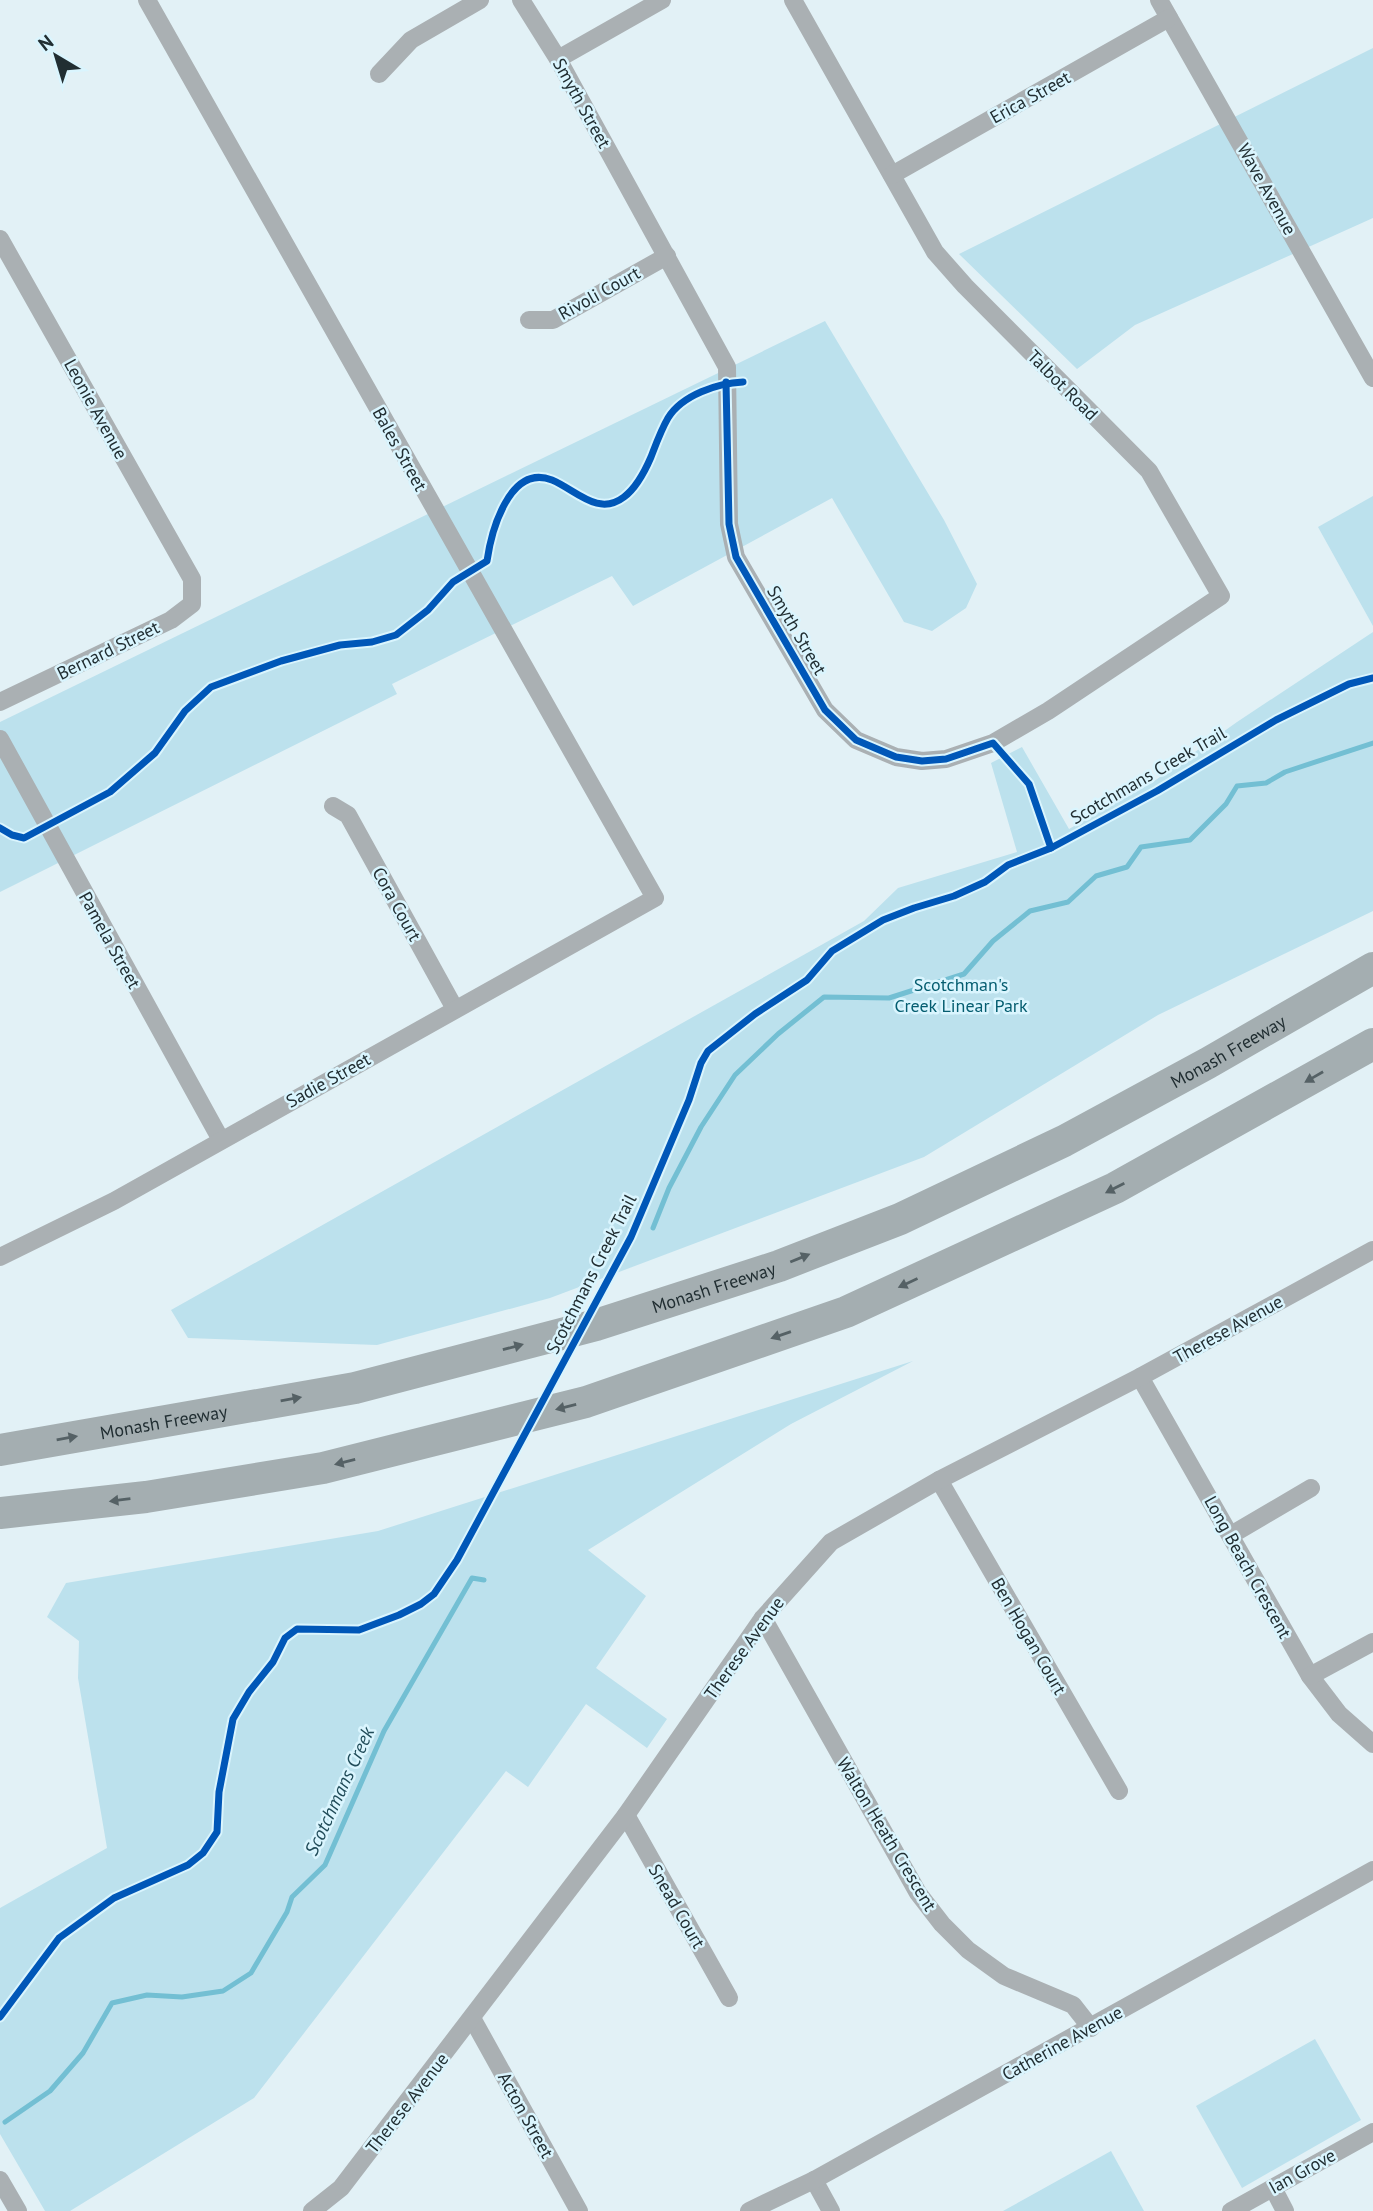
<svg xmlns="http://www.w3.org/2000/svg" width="1373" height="2211" font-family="'PT Sans',sans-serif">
  <rect width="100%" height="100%" fill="#e2f1f6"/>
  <g fill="#bce1ed">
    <path d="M 1373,48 L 1373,218 L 1135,325 L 1077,369 L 959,254 Z"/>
    <path d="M 825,321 L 944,520 L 977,584 L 966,608 L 932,631 L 904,622 L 832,498 L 633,606 L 612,576 L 392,684 L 397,694 L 0,892 L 0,722 Z"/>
    <path d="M 1373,496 L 1373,626 L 1318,527 Z"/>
    <path d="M 1373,632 L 1373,911 L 1158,1015 L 924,1157 L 550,1298 L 377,1345 L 188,1338 L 171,1310 L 864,921 L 898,888 L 1017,852 L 991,763 L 1022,747 L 1069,829 L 1153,782 L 1237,722 Z"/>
    <path d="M 913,1361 L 791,1424 L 588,1550 L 646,1596 L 596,1668 L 667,1719 L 647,1748 L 586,1704 L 528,1787 L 506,1771 L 254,2098 L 70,2211 L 45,2211 L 0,2134 L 0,1908 L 107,1848 L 78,1678 L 79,1641 L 47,1617 L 66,1583 L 378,1531 Z"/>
    <path d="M 1315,2039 L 1361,2120 L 1242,2188 L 1196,2106 Z"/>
    <path d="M 1111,2151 L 1144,2211 L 1003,2211 Z"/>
  </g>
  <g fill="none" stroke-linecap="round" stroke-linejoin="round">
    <g stroke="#73bfd3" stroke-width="5">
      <path d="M 653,1228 L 669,1188 L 701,1127 L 735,1075 L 778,1034 L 824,997 L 889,998 L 964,974 L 993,941 L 1030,911 L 1068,902 L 1096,876 L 1127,867 L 1141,847 L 1190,840 L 1226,804 L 1237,786 L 1266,783 L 1285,772 L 1373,743"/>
      <path d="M 5,2122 L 50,2091 L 83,2053 L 112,2003 L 147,1995 L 182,1997 L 223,1991 L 251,1973 L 287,1912 L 292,1897 L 325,1865 L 384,1731 L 472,1578 L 484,1580"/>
    </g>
    <g stroke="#aab0b3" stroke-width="18">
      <path d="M 521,0 L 558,59 L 727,367 L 729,524 L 736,557 L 825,710 L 856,740 L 896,757 L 922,761 L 946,759 L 993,743 L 1048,711 L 1221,596 L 1149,471 L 965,286 L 935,252 L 793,0"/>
      <path d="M 1159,0 L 1373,378"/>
      <path d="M 558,59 L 662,0"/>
      <path d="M 379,74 L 411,40 L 480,0"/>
      <path d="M 892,175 L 1169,18"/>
      <path d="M 0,239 L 192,579 L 192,604 L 171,620 L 0,702"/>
      <path d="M 529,320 L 553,320 L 667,256"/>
      <path d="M 0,739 L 221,1140"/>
      <path d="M 333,806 L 348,815 L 455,1009"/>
      <path d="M 0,1257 L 114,1201 L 655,898 L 147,0"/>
      <path d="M 1140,1377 L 1310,1676 L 1339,1714 L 1373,1744"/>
      <path d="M 939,1480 L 1119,1791"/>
      <path d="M 1231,1535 L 1311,1488"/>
      <path d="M 763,1618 L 918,1893 L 942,1924 L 968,1950 L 1004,1976 L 1073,2005 L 1091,2028"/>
      <path d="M 1310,1676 L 1373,1642"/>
      <path d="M 626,1815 L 729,1998"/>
      <path d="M 472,2018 L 579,2211"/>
      <path d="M 0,2180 L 18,2211"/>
      <path d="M 814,2180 L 831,2211"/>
      <path d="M 1273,2188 L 1285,2211"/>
      <path d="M 312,2211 L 341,2188 L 626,1815 L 763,1618 L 831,1542 L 939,1480 L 1140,1377 L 1373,1250"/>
      <path d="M 749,2211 L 814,2180 L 1373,1870"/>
      <path d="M 1231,2211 L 1373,2132"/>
    </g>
    <g stroke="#a4aeb1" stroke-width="32">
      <path id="s1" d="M 0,1450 L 355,1388 L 596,1325 L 779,1266 L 900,1219 L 1064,1141 L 1208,1063 L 1373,968"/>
      <path d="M 0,1513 L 146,1497 L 323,1468 L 586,1402 L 846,1312 L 1115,1188 L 1373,1044"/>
    </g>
    <g stroke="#daf5fe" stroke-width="11">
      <g id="cycleway">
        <path d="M 726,382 L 729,524 L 736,557 L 825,710 L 856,740 L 896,757 L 922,761 L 946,759 L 993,743 L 1029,784 L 1051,848"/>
        <path d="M 0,828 L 12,835 L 24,838 L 110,792 L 155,753 L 185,711 L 211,687 L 281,661 L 340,645 L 372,642 L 396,635 L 428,610 L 453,582 L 487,561 C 491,533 509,463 552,480 C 576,490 598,517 624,497 C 636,488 645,471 651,457 C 656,444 661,430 668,418 C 682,395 718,383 743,382"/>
        <path d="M 0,2017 L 59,1938 L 114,1898 L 188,1865 L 203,1853 L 217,1832 L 219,1792 L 233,1719 L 249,1692 L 273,1662 L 285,1638 L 297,1629 L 359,1630 L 399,1615 L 421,1604 L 434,1594 L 457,1560 L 631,1237 L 689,1100 L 701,1063 L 708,1051 L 755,1014 L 807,980 L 832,951 L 883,920 L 914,908 L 954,896 L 985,882 L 1008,865 L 1051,848 L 1157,791 L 1276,720 L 1349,684 L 1373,678"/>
      </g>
    </g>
    <use href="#cycleway" stroke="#0057b8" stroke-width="7"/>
  </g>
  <defs><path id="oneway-solid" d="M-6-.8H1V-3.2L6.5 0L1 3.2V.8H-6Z" transform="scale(1.75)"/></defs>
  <g fill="#556165">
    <use href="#oneway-solid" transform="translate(1314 1077) rotate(150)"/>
    <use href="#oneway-solid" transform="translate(1115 1188) rotate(153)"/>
    <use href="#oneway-solid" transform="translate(800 1258) rotate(-22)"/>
    <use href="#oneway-solid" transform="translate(908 1283) rotate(155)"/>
    <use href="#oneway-solid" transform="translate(781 1335) rotate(161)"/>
    <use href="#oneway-solid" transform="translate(513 1347) rotate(-15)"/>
    <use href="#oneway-solid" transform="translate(291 1399) rotate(-10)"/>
    <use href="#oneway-solid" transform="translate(566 1407) rotate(166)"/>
    <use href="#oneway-solid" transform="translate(67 1438) rotate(-10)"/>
    <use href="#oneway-solid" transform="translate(345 1462) rotate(166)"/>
    <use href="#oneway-solid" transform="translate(120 1500) rotate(173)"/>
  </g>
  <g text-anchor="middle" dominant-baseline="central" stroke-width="5" stroke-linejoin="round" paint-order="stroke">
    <g font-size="18" fill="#212e32" stroke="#daf5fe">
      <text transform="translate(1030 97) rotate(-29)">Erica Street</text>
      <text transform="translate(582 103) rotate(61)">Smyth Street</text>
      <text transform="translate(1267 189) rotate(61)">Wave Avenue</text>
      <text transform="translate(599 293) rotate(-29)">Rivoli Court</text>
      <text transform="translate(1063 385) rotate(45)">Talbot Road</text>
      <text transform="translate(96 409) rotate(61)">Leonie Avenue</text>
      <text transform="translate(400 449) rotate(61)">Bales Street</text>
      <text transform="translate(797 630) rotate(60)">Smyth Street</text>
      <text transform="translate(108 650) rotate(-26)">Bernard Street</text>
      <text transform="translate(1148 775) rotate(-30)">Scotchmans Creek Trail</text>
      <text transform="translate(397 904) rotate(61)">Cora Court</text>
      <text transform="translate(110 940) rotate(61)">Pamela Street</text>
      <text stroke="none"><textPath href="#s1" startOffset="1300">Monash Freeway</textPath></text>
      <text transform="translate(328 1080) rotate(-29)">Sadie Street</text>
      <text transform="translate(591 1274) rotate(-63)">Scotchmans Creek Trail</text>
      <text stroke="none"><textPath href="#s1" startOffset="733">Monash Freeway</textPath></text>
      <text transform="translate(1228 1329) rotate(-29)">Therese Avenue</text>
      <text stroke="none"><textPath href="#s1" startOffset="166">Monash Freeway</textPath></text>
      <text transform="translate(1248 1567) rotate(61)">Long Beach Crescent</text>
      <text transform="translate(1029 1636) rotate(60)">Ben Hogan Court</text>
      <text transform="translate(744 1648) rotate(-54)">Therese Avenue</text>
      <text transform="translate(887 1834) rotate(59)">Walton Heath Crescent</text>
      <text transform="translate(677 1906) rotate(60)">Snead Court</text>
      <text transform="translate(1062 2043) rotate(-29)">Catherine Avenue</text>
      <text transform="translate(407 2103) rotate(-52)">Therese Avenue</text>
      <text transform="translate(526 2115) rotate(61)">Acton Street</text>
      <text transform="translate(1302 2171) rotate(-29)">Ian Grove</text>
    </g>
    <g font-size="18" fill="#055d70" stroke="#daf5fe">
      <text x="961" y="984">Scotchman's<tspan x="961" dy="21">Creek Linear Park</tspan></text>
    </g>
    <g font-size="19" font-style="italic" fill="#214c59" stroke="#daf5fe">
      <text transform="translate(339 1791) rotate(-65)">Scotchmans Creek</text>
    </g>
  </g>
  <g transform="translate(56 56) rotate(322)" stroke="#daf5fe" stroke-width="5" paint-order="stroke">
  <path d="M0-5L12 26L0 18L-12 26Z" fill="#212e32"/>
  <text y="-10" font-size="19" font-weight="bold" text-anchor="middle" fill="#212e32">N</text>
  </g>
</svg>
